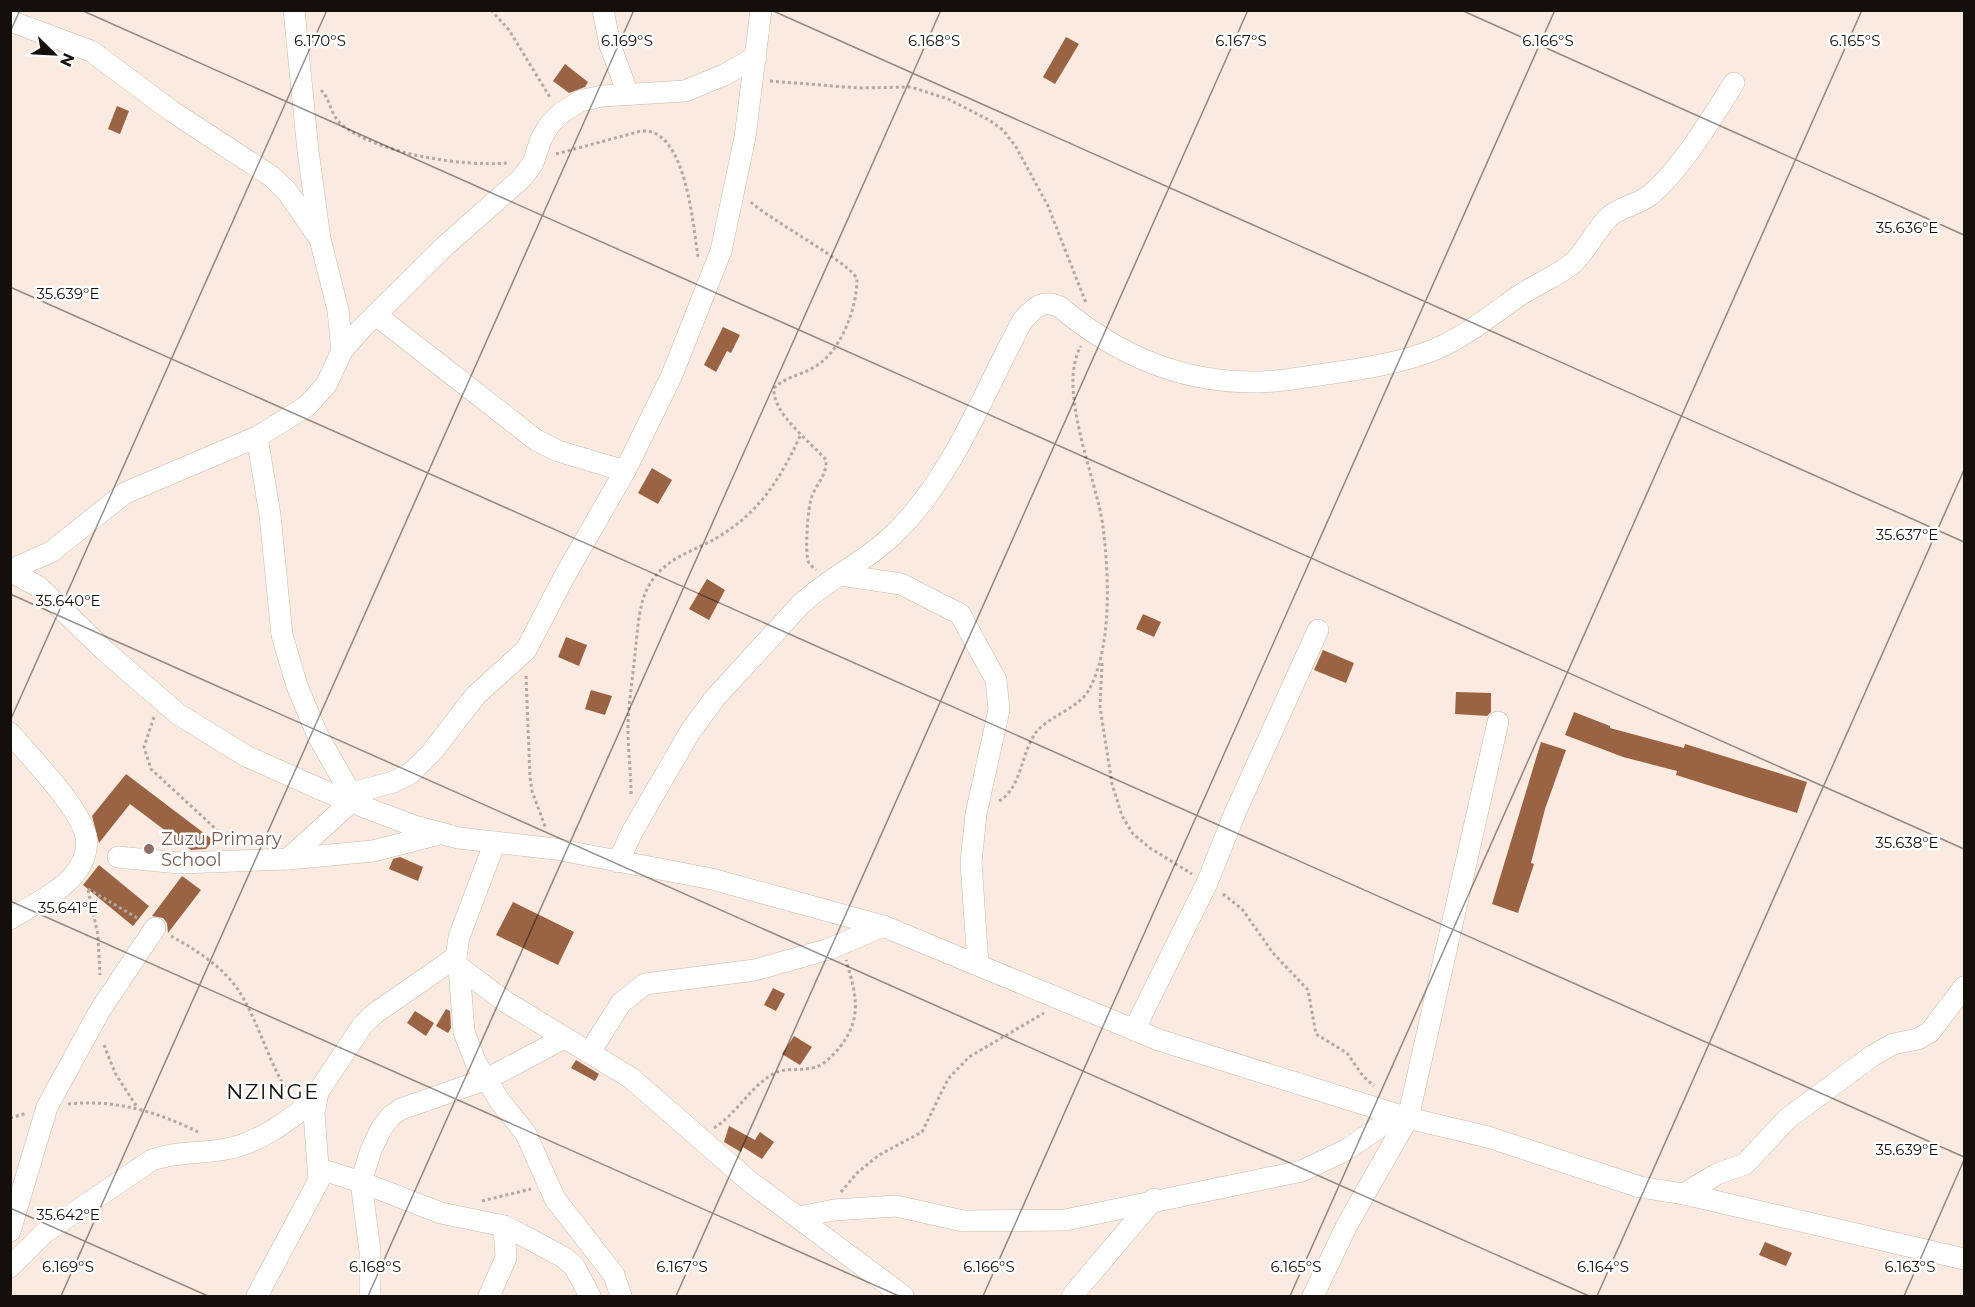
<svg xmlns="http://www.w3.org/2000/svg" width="1975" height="1307" font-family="Montserrat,sans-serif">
  <rect width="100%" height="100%" fill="#fbeadf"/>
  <g fill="#9a6344">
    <path d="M 1066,37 L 1079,44 L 1055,84 L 1043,77 Z"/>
    <path d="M 565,64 L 588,82 L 585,87 L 569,93 L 553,81 Z"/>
    <path d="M 117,106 L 129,111 L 120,134 L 108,129 Z"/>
    <path d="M 723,327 L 740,335 L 731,353 L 727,351 L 716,372 L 704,365 Z"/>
    <path d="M 652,468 L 672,480 L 658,504 L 638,493 Z"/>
    <path d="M 707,579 L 725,590 L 709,620 L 689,609 Z"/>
    <path d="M 1143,614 L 1161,622 L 1154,637 L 1136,629 Z"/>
    <path d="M 566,637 L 587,645 L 579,666 L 558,657 Z"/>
    <path d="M 1323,650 L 1354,663 L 1346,683 L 1314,670 Z"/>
    <path d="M 591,690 L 612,696 L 605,715 L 585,709 Z"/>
    <path d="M 1456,692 L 1491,693 L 1491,712 L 1487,716 L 1455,714 Z"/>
    <path d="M 1574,712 L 1610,726 L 1610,728 L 1684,748 L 1685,744 L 1807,782 L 1797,813 L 1676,775 L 1677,771 L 1623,757 L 1565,735 Z"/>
    <path d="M 1541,742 L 1566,750 L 1545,809 L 1531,863 L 1534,864 L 1518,913 L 1492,904 Z"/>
    <path d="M 126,774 L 213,840 L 206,849 L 191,850 L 130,804 L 99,843 L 92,816 Z"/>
    <path d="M 400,857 L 423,867 L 418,881 L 389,869 L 393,859 Z"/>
    <path d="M 99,865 L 149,906 L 133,926 L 83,885 Z"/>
    <path d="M 182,876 L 201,890 L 168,933 L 167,923 L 163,918 L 152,916 Z"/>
    <path d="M 513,902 L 574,932 L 558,965 L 496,935 Z"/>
    <path d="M 773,988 L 785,994 L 776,1011 L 764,1005 Z"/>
    <path d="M 446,1009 L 450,1011 L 451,1028 L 448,1033 L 436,1026 Z"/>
    <path d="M 415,1011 L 434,1023 L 426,1036 L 407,1023 Z"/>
    <path d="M 794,1036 L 812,1047 L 800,1065 L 782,1054 Z"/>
    <path d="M 576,1060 L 599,1074 L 595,1081 L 571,1068 Z"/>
    <path d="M 729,1126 L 755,1140 L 760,1132 L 774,1142 L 762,1159 L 743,1147 L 741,1152 L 724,1142 Z"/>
    <path d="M 1765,1242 L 1792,1253 L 1786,1266 L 1759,1255 Z"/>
  </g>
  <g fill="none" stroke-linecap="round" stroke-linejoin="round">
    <g stroke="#c8b8ad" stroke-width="22">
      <g id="minor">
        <path d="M 294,10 L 308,151 L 320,239 L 338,310 L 342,351"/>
        <path d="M 603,10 L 610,45 L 628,94"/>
        <path d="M 10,21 L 91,51 L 173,112 L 271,176 L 286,190 L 320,239"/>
        <path d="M 376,315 L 536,440 L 558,451 L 625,471"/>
        <path d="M 257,437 L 270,515 L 282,635 L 297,686 L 318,736 L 351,794"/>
        <path d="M 10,570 L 51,552 L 125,493 L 257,437 L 307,406 L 326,385 L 342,351 L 360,330 L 445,246 L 522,178 L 533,163 L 541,139 L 550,124 L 561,113 L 580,101 L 602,96 L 685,91 L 724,75 L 756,57"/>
        <path d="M 10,571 L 39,587 L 105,651 L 178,714 L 246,756 L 338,797 L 414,826 L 459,838 L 555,849 L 712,879 L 883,926 L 1159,1040 L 1408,1118 L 1488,1137 L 1640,1187 L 1684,1194 L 1964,1259"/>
        <path d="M 841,575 L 901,584 L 960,614 L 996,680 L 999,710 L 976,814 L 971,862 L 978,965"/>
        <path d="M 10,733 C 31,758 79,806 86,836 C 88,848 84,861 77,871 C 62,892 32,905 10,919"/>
        <path d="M 338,797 L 393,782 L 411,773 L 432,752 L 476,695 L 526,650 L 563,579 L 625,471 L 672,375 L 721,251 L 745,137 L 761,10"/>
        <path d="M 495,842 L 459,937 L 455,964 L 506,1002 L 631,1078 L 749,1181 L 903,1296"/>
        <path d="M 118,857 L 179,863 L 288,859 L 373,851 L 439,834"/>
        <path d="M 288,859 L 351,802"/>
        <path d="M 618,862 L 632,832 L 690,732 L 714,699 L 801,604 C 829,578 865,562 893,535 C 954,477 983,392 1023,320 C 1035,307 1042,299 1060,307 C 1118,356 1182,383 1258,382 C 1280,382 1304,377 1326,374 C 1362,369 1402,363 1436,349 C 1466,336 1493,314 1520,295 C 1537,284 1558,276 1574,262 C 1586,251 1596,229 1610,216 C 1622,206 1638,205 1650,195 C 1679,172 1714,115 1734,83"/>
        <path d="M 459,967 L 464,1032 L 476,1063 L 499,1100 L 526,1134 L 555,1199 L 614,1275 L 621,1296"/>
        <path d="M 1134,1030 L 1207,883 L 1235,813 L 1318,630"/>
        <path d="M 590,1052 L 621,1003 L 645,984 L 755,970 L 829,949 L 883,926"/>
        <path d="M 320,1169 L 361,1182 L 441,1213 L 504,1226 L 520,1234 L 563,1257 L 574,1266 L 590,1296"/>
        <path d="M 1684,1194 L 1717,1174 L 1745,1164 L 1787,1119 L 1872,1056 L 1893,1044 L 1918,1039 L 1930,1032 L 1964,987"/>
        <path d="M 798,1217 L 834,1210 L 896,1206 L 963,1221 L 1065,1220 L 1302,1171 L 1346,1150 L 1397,1115"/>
        <path d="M 10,1231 L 47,1107 L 99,1012 L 155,928"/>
        <path d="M 10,1267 L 44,1233 L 152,1160 C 176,1151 201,1154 226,1149 C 260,1143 289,1120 316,1099"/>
        <path d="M 257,1296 L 319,1180 L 314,1113 L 318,1092 L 362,1026 L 374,1014 L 456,957"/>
        <path d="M 370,1296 L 370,1251 L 361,1182 L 371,1150 L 381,1129 L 391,1116 L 401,1109 L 487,1079 L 564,1038"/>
        <path d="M 489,1296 L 506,1258 L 504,1226"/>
        <path d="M 1072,1296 L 1154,1199"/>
        <path d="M 1313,1296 L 1347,1225 L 1408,1118 L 1498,722"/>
      </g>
    </g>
    <g stroke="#b5a89f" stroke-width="3" stroke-dasharray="3 3" stroke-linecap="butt">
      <path d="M 491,10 L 509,30 L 551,99"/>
      <path d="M 770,81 L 859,88 L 911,87 L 948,99 L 989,120 L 1003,130 L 1016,147 L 1048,206 L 1086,303"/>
      <path d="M 321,90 C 331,100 330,115 342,125 C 379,154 462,167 508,163"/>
      <path d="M 556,154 L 641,131 C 686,127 693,225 698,257"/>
      <path d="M 751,202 C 770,220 852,264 857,279 C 857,308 841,351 816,366 C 802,375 787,376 774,388 C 772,414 811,442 826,460 C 827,475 817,483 812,496 C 808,505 804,555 809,563 C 811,566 814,568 816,570"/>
      <path d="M 1102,663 L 1100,707 L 1112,784 L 1122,816 L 1133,834 L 1150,848 L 1192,874"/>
      <path d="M 526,676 L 530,777 L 532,791 L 546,829"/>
      <path d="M 154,717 L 144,747 L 151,769 L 231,843"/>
      <path d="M 631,794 C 631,773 628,751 628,730 C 628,705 633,678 635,653 C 638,630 638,601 651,582 C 667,557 695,551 718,537 C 759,513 781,478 800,436"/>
      <path d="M 999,801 C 1022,788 1021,751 1037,731 C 1051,715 1080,708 1090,688 C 1112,645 1109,575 1103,527 C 1097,479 1056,390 1081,346"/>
      <path d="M 88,889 L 139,919"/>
      <path d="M 88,890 L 98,935 L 100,975"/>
      <path d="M 1223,894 L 1242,909 L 1273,953 L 1308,990 L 1316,1034 L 1347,1053 L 1363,1076 L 1374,1086"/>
      <path d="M 171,936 C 196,950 220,965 237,988 C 259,1021 268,1063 291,1097"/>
      <path d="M 104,1045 L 115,1073 L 137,1107"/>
      <path d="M 68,1104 C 116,1099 158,1112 200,1133"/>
      <path d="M 10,1118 L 27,1113"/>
      <path d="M 714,1128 C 736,1114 749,1089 771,1075 C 786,1066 800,1072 816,1067 C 825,1064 834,1054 840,1047 C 863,1017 856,994 846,960"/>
      <path d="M 841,1192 L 857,1173 L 879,1155 L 922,1132 L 948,1079 L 969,1057 L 1044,1013"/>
      <path d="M 482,1201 L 531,1189"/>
    </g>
    <use href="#minor" stroke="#fff" stroke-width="21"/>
  </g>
  <path fill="none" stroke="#140f0b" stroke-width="1.5" stroke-opacity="0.45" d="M 81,10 L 1964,849M 771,10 L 1964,542M 1461,10 L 1964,235M 10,32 L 20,10M 10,287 L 1964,1157M 10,594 L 1589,1296M 10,721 L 327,10M 10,901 L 899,1296M 10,1208 L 208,1296M 61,1296 L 634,10M 368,1296 L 941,10M 676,1296 L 1248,10M 983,1296 L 1555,10M 1290,1296 L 1862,10M 1597,1296 L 1964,470M 1904,1296 L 1964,1160"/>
  <circle fill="#8d6e63" stroke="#fff" stroke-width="2" cx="149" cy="849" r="6"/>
  <g text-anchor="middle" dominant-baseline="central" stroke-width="5" stroke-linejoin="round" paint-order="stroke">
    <g font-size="18" fill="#785e54" stroke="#fff" text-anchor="start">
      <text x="161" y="839">Zuzu Primary<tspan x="161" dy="21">School</tspan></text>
    </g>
    <g font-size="21" letter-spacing="1.5" fill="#140f0b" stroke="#fff">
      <text x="273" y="1091">NZINGE</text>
    </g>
  </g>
  <g font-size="15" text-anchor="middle" fill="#140f0b" stroke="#fff" stroke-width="5" stroke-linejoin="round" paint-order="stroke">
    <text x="320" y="46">6.170°S</text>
    <text x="627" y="46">6.169°S</text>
    <text x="934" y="46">6.168°S</text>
    <text x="1241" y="46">6.167°S</text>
    <text x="1548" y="46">6.166°S</text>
    <text x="1855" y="46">6.165°S</text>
    <text x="1907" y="233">35.636°E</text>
    <text x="68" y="299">35.639°E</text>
    <text x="1907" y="540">35.637°E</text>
    <text x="68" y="606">35.640°E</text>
    <text x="1907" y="848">35.638°E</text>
    <text x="68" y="913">35.641°E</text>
    <text x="1907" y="1155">35.639°E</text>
    <text x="68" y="1220">35.642°E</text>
    <text x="68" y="1272">6.169°S</text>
    <text x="375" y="1272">6.168°S</text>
    <text x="682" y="1272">6.167°S</text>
    <text x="989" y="1272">6.166°S</text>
    <text x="1296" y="1272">6.165°S</text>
    <text x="1603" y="1272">6.164°S</text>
    <text x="1910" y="1272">6.163°S</text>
  </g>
  <rect width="1975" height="1307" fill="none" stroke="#140f0b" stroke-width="24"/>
  <g transform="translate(54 54) rotate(114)" stroke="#ffffff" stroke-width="4.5" paint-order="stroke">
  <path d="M0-4.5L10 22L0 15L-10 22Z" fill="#140f0b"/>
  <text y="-9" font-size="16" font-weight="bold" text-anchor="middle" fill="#140f0b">N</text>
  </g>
</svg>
